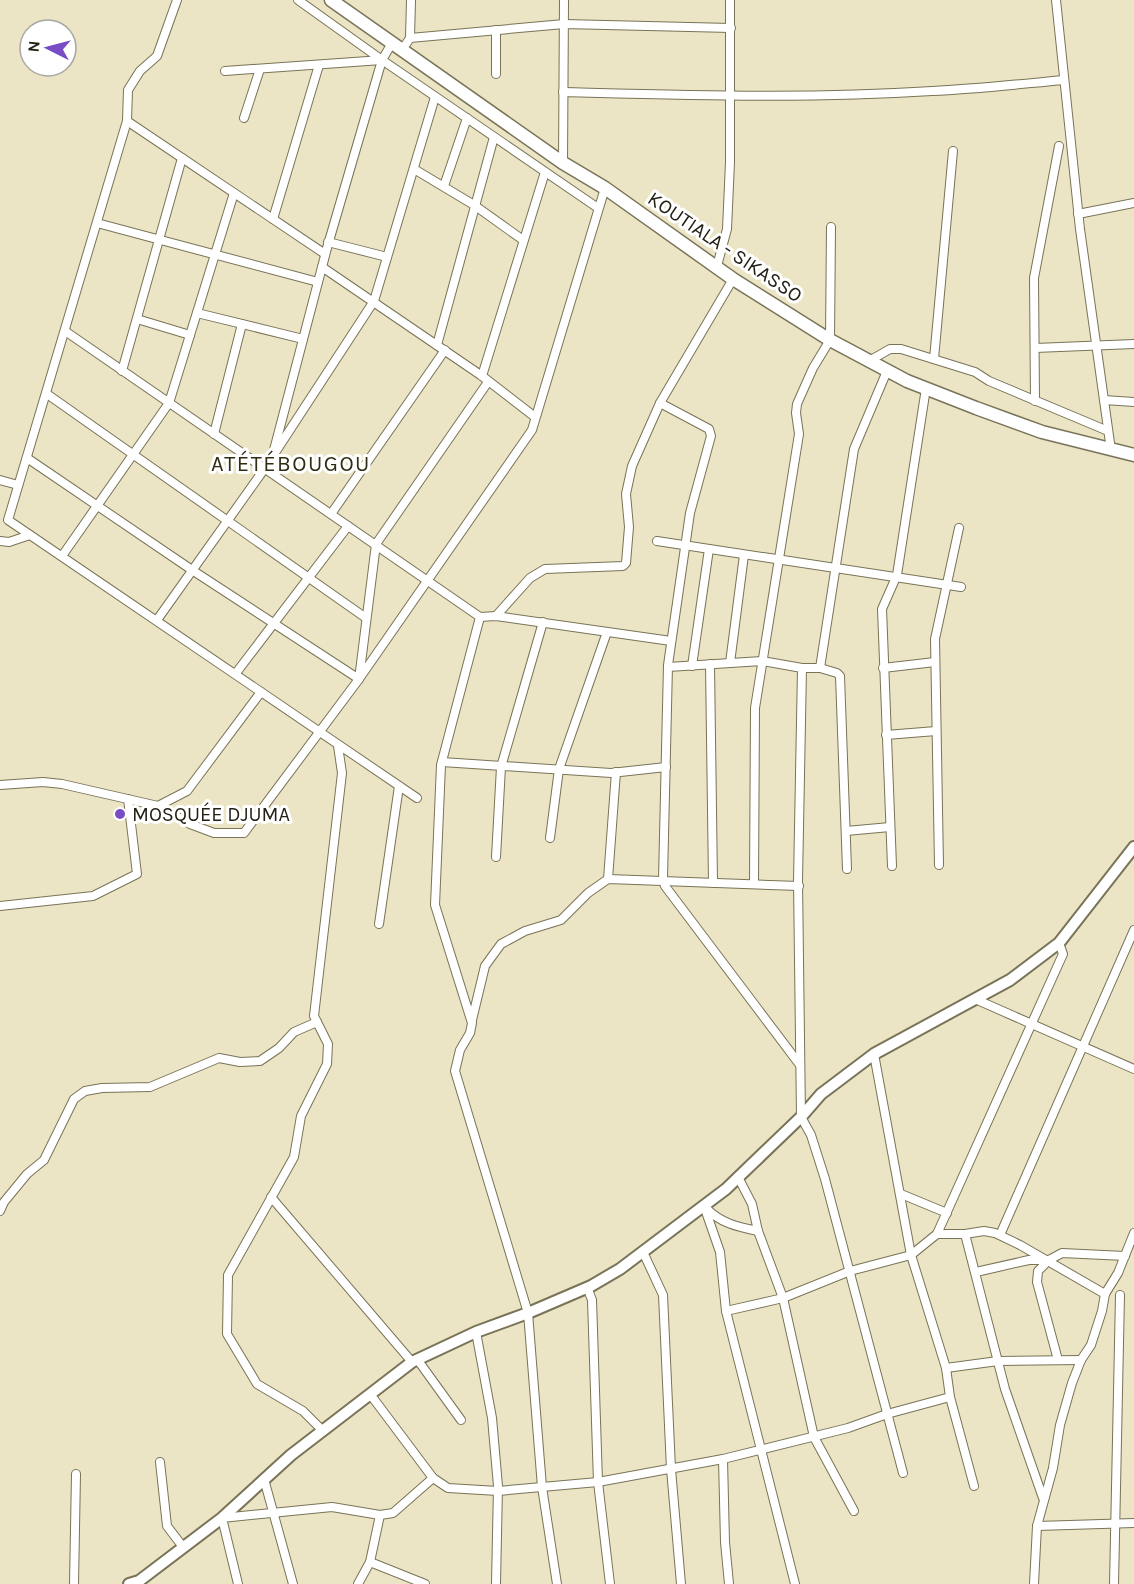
<svg xmlns="http://www.w3.org/2000/svg" width="1134" height="1584" font-family="Karla,sans-serif">
  <rect width="100%" height="100%" fill="#ebe5c6"/>
  <g fill="none" stroke-linecap="round" stroke-linejoin="round">
    <g stroke="#797357" stroke-width="10">
      <g id="street">
        <path d="M 177,0 L 157,56 L 140,71 L 128,90 L 127,121 L 8,520 L 417,798"/>
        <path d="M 298,0 L 382,60 L 598,208"/>
        <path d="M 1056,0 L 1080,229 L 1111,450"/>
        <path d="M 496,30 L 496,74"/>
        <path d="M 410,38 L 411,0"/>
        <path d="M 402,50 L 410,38 L 564,24 L 731,28"/>
        <path d="M 225,71 L 382,60"/>
        <path d="M 563,92 C 685,95 809,99 932,91 C 976,89 1020,84 1064,80"/>
        <path d="M 244,118 L 260,69"/>
        <path d="M 127,121 L 325,254"/>
        <path d="M 563,163 L 564,0"/>
        <path d="M 414,169 L 474,205 L 523,240"/>
        <path d="M 444,186 L 467,118"/>
        <path d="M 1078,214 L 1134,203"/>
        <path d="M 273,219 L 319,65"/>
        <path d="M 97,223 L 318,282"/>
        <path d="M 328,242 L 387,257"/>
        <path d="M 717,266 L 727,229 L 730,162 L 730,0"/>
        <path d="M 322,267 L 482,376 L 535,417"/>
        <path d="M 197,313 L 303,339"/>
        <path d="M 137,319 L 190,335"/>
        <path d="M 65,331 L 480,617 L 441,765 L 435,905 L 472,1023 L 470,1033 L 460,1050 L 455,1071 L 528,1313 L 542,1487 L 557,1584"/>
        <path d="M 437,345 L 494,137"/>
        <path d="M 1035,348 L 1134,344"/>
        <path d="M 934,359 L 953,151"/>
        <path d="M 869,361 L 890,349 L 901,349 L 975,372 L 989,381 L 1108,431"/>
        <path d="M 122,371 L 182,158"/>
        <path d="M 482,376 L 545,172"/>
        <path d="M 47,394 L 366,618"/>
        <path d="M 1104,400 L 1134,402"/>
        <path d="M 1035,401 L 1034,278 L 1059,146"/>
        <path d="M 660,403 L 709,429 L 711,436 L 690,513 L 668,665 L 663,879 L 665,886 L 800,1065"/>
        <path d="M 214,434 L 242,324"/>
        <path d="M 274,450 L 327,248 L 382,60 L 392,43"/>
        <path d="M 27,458 L 192,570 L 359,679 L 376,544 L 488,382"/>
        <path d="M 0,480 L 18,485"/>
        <path d="M 331,514 L 445,350"/>
        <path d="M 0,541 L 9,542 L 30,535"/>
        <path d="M 657,541 L 961,587"/>
        <path d="M 62,556 L 169,403 L 234,193"/>
        <path d="M 496,616 L 530,578 L 545,569 L 623,566 L 626,563 L 629,527 L 626,494 L 632,466 L 660,403 L 733,279"/>
        <path d="M 480,617 L 496,616 L 671,641"/>
        <path d="M 157,620 L 265,468 L 374,301 L 435,97"/>
        <path d="M 730,663 L 744,555"/>
        <path d="M 710,664 L 713,883"/>
        <path d="M 692,666 L 709,549"/>
        <path d="M 668,667 L 762,661 L 802,668 L 820,668 L 837,673 L 840,676 L 847,869"/>
        <path d="M 802,668 L 798,881 L 801,1117 L 811,1135 L 825,1179 L 903,1473"/>
        <path d="M 820,668 L 854,449 L 887,371"/>
        <path d="M 883,668 L 935,662"/>
        <path d="M 236,673 L 348,526"/>
        <path d="M 886,735 L 936,731"/>
        <path d="M 442,762 L 611,773 L 666,767"/>
        <path d="M 0,785 L 43,782 L 62,784 L 158,806 L 190,824 L 214,833 L 244,833 L 359,679 L 532,430 L 605,188"/>
        <path d="M 158,806 L 187,791 L 261,692"/>
        <path d="M 846,831 L 890,827"/>
        <path d="M 550,838 L 559,769 L 607,632"/>
        <path d="M 496,857 L 501,767 L 543,622"/>
        <path d="M 939,865 L 935,639 L 959,528"/>
        <path d="M 892,866 L 882,609 L 897,575 L 926,388"/>
        <path d="M 608,879 L 616,772"/>
        <path d="M 754,884 L 755,708 L 799,434 L 796,413 L 797,404 L 813,368 L 830,340 L 831,227"/>
        <path d="M 0,906 L 93,896 L 137,874 L 128,799"/>
        <path d="M 379,924 L 399,786"/>
        <path d="M 975,999 L 1134,1069"/>
        <path d="M 472,1020 L 485,966 L 501,944 L 525,931 L 561,920 L 588,893 L 608,879 L 799,886"/>
        <path d="M 874,1054 L 911,1255 L 946,1368 L 950,1397 L 974,1486"/>
        <path d="M 738,1177 L 752,1204 L 758,1231 L 783,1298 L 814,1437 L 854,1511"/>
        <path d="M 901,1194 L 947,1213"/>
        <path d="M 271,1197 L 412,1362"/>
        <path d="M 704,1206 L 720,1252 L 726,1311 L 795,1584"/>
        <path d="M 706,1208 C 720,1223 738,1227 758,1231"/>
        <path d="M 0,1211 L 4,1202 L 27,1174 L 44,1160 L 74,1099 L 85,1091 L 102,1088 L 150,1087 L 219,1058 L 240,1062 L 260,1061 L 279,1048 L 294,1032 L 317,1022"/>
        <path d="M 937,1234 L 1063,954 L 1059,943"/>
        <path d="M 965,1234 L 1005,1389 L 1043,1498"/>
        <path d="M 1000,1235 L 1134,930"/>
        <path d="M 643,1252 L 663,1295 L 671,1469 L 681,1584"/>
        <path d="M 1049,1260 L 1038,1271 L 1037,1282 L 1058,1360"/>
        <path d="M 976,1272 L 1029,1260 L 1049,1260 L 1062,1253 L 1125,1256"/>
        <path d="M 587,1287 L 592,1300 L 598,1482 L 610,1584"/>
        <path d="M 726,1311 L 783,1298 L 850,1271 L 911,1255 L 937,1234 L 965,1234 L 984,1231 L 995,1233 L 1020,1245 L 1105,1294"/>
        <path d="M 476,1332 L 492,1418 L 498,1486 L 496,1584"/>
        <path d="M 417,1359 L 461,1420"/>
        <path d="M 946,1368 L 998,1361 L 1081,1360"/>
        <path d="M 370,1394 L 433,1478"/>
        <path d="M 323,1431 L 303,1411 L 257,1384 L 227,1334 L 228,1275 L 294,1157 L 301,1116 L 327,1064 L 328,1044 L 314,1016 L 342,773 L 338,746"/>
        <path d="M 723,1459 L 725,1542 L 729,1584"/>
        <path d="M 160,1462 L 167,1526 L 183,1547"/>
        <path d="M 264,1479 L 293,1584"/>
        <path d="M 1037,1526 L 1134,1523"/>
        <path d="M 370,1562 L 425,1584"/>
        <path d="M 74,1584 L 76,1474"/>
        <path d="M 238,1584 L 222,1518 L 332,1507 L 380,1515 L 393,1513 L 433,1478 L 448,1488 L 498,1491 L 598,1482 L 723,1459 L 848,1428 L 887,1414 L 950,1397"/>
        <path d="M 358,1584 L 370,1562 L 380,1515"/>
        <path d="M 1034,1584 L 1037,1526 L 1053,1468 L 1060,1425 L 1072,1383 L 1081,1360 L 1091,1345 L 1102,1311 L 1105,1294 L 1118,1273 L 1134,1233"/>
        <path d="M 1114,1584 L 1120,1295"/>
      </g>
    </g>
    <g stroke="#797357" stroke-width="14">
      <path id="secondary" d="M 129,1584 L 139,1581 L 222,1518 L 291,1455 L 412,1362 L 476,1332 L 528,1313 L 591,1286 L 620,1269 L 726,1189 L 801,1117 L 821,1094 L 874,1054 L 1010,980 L 1059,943 L 1134,847"/>
    </g>
    <g stroke="#797357" stroke-width="15">
      <path id="primary" d="M 331,0 L 563,163 L 605,188 L 733,279 L 830,340 L 907,381 L 976,408 L 1042,432 L 1134,455"/>
    </g>
    <use href="#street" stroke="#fff" stroke-width="8"/>
    <use href="#secondary" stroke="#fff" stroke-width="10"/>
    <use href="#primary" stroke="#fff" stroke-width="12"/>
  </g>
  <circle fill="#774cc5" stroke="#fff" stroke-width="2" cx="120" cy="814" r="6"/>
  <g text-anchor="middle" dominant-baseline="central" stroke-width="6" stroke-linejoin="round" paint-order="stroke">
    <g font-size="20" fill="#232015" stroke="#fff">
      <text transform="translate(725 247) rotate(34)">KOUTIALA - SIKASSO</text>
    </g>
    <g font-size="20" fill="#232015" stroke="#fff" text-anchor="start">
      <text x="132" y="814">MOSQUÉE DJUMA</text>
    </g>
    <g font-size="22" letter-spacing="1.5" fill="#312c12" stroke="#fff">
      <text x="291" y="464">ATÉTÉBOUGOU</text>
    </g>
  </g>
  <g transform="translate(48 48) rotate(276)"><circle r="28" fill="#ffffff" stroke="#a7a6a1" stroke-width="1.5"/>
  <path d="M0-4.5L10 22L0 15L-10 22Z" fill="#774cc5"/>
  <text y="-9" font-size="16" font-weight="bold" text-anchor="middle" fill="#232015">N</text>
  </g>
</svg>
